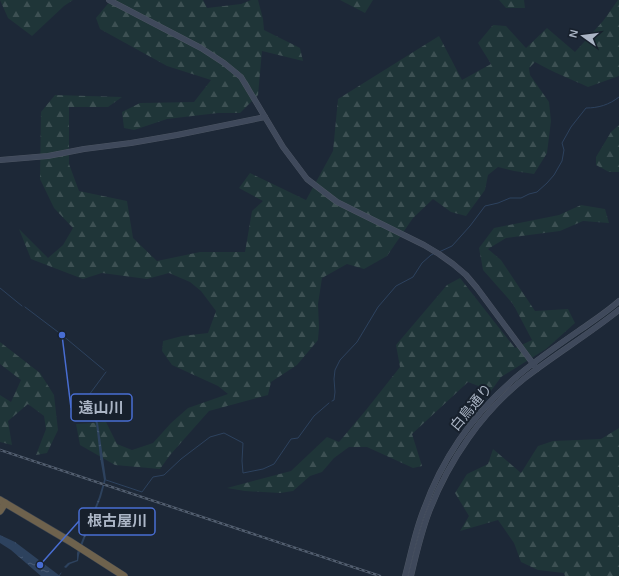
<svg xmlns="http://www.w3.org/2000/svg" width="619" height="576" font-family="Helvetica,'Noto Sans JP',sans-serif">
  <defs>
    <pattern id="forest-firs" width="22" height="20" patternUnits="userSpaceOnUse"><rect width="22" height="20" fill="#1f3538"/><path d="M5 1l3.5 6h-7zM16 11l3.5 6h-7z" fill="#3d5053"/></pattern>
    <pattern id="water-ripples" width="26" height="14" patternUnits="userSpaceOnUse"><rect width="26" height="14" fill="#2d425e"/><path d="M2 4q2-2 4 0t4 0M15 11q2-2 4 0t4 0" fill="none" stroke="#495b74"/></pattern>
  </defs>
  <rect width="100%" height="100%" fill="#1d2837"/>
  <g fill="url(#forest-firs)">
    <path d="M 0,0 L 73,0 L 64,6 L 32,36 L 8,18 Z"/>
    <path d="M 111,0 L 203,0 L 207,8 L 241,4 L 251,0 L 258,0 L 263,19 L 264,30 L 300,48 L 303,61 L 262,51 L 258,95 L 240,113 L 218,113 L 167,119 L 134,130 L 124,128 L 122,112 L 140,103 L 194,102 L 211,80 L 167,66 L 100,29 L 96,18 Z"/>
    <path d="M 340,0 L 373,0 L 365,13 Z"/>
    <path d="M 499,0 L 524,0 L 525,8 L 506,8 Z"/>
    <path d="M 618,0 L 619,0 L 619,76 L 588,87 C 571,79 552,72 535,62 L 529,68 L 530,75 L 549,102 L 551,121 L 547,153 L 534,174 L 514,171 L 498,167 L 488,175 L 485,190 L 466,216 L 451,212 L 433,199 L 413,218 L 387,256 L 364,269 L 347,264 L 322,278 L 318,304 L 319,327 L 318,340 L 297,365 L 271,382 L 268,395 L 209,411 L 170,455 L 160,469 L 115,465 L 80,445 L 76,424 L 106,422 L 117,444 L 132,450 L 153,443 L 171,423 L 188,408 L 228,394 L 218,386 L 172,365 L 162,351 L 163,341 L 182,336 L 208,333 L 216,311 L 201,291 L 190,282 L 169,273 L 147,279 L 102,273 L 83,279 L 31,259 L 19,229 L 48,258 L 63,245 L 73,228 L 54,208 L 40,179 L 41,112 L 55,95 L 122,97 L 108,107 L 69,107 L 69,164 L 79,191 L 127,201 L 133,238 L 157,261 L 200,252 L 245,252 L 252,211 L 263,201 L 239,188 L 250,173 L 306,200 L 333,151 L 338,99 L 439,36 L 462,80 L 491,64 L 478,43 L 493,25 L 506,26 L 526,48 L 547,28 L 575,52 L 603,21 Z"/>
    <path d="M 619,125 L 619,172 L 609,172 L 596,165 L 596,157 L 611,132 Z"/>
    <path d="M 581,205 L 605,209 L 609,223 L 583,221 L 560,231 L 506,238 L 488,249 L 501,260 L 535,311 L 568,309 L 575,323 L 546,349 L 501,377 L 491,391 L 468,382 L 412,434 L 422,466 L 413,468 L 367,447 L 349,447 L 334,458 L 322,472 L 310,476 L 293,491 L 280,493 L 245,491 L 227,488 L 291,471 L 327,437 L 339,442 L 366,410 L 400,367 L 396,345 L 447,285 L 460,278 L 515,348 L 532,340 L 513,304 L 483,270 L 479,248 L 494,228 L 559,215 Z"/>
    <path d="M 0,342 L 40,373 L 54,395 L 58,430 L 47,453 L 36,455 L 46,429 L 44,416 L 28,404 L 8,421 L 12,445 L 0,442 L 0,395 L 11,402 L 21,380 L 0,364 Z"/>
    <path d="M 619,428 L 619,576 L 565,576 L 564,573 L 538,570 L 521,562 L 514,543 L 498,520 L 460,531 L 469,516 L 455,493 L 467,474 L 488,464 L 493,449 L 521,473 L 538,446 L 553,441 L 601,439 Z"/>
  </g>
  <g fill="url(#water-ripples)">
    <path d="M 88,394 L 90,395 L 90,408 L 98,423 L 106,479 L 101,497 L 83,543 L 79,555 L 78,561 L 70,564 L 66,568 L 64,567 L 68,563 L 77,560 L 77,553 L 99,497 L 104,480 L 100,457 L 96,423 L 88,408 Z"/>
    <path d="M 0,535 L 15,542 L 60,576 L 41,576 L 11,550 L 0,543 Z"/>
  </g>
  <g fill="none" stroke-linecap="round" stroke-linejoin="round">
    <g stroke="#2d425e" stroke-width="1">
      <path d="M 439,252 L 452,246 L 470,226 L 485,206 L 498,203 L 510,198 L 521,198 L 529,194 L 537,192 L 547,183 L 554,175 L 562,161 L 564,150 L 562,143 L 571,127 L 586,108 C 598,108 609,105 619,97"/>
      <path d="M 0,288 L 22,306"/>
      <path d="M 25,307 L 62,335 L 104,370"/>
      <path d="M 89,395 L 106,372"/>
      <path d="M 332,401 L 334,400 L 335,392 L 334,379 L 335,370 L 340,360 L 357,342 L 378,307 L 396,286 L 413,277 L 422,263 L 431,255 L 435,253"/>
      <path d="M 106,480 L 142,492 L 153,477 L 164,475 L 181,459 L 210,437 L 224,433 L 243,443 L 242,461 L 243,473 L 263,469 L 274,464 L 291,439 L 298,438 L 314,416 L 329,403"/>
      <path d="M 59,576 L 61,573"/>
    </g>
    <g stroke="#4c5563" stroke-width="6">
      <g id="secondary">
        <path d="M 109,0 L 201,48 L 224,63 L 241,77 L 283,147 L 307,179 L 337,202 L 424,245 L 439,254 L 453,264 L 466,275 L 477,288 L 537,369"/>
        <path d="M 0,160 L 48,156 L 84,149 L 131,143 L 177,135 L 265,117"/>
        <path d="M 405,576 C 411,554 415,531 424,509 C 443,456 477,409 521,373 C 543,355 567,339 590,323 C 600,316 610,309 619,301"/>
        <path d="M 411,576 C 416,555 421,533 429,512 C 449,460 482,412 525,378 C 556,354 589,334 619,310"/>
      </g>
    </g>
    <g stroke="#39424f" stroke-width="8">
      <g id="highway">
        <path d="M 0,500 L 71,542 L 124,576"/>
        <path d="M 0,511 L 5,503"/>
      </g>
    </g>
    <use href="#secondary" stroke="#3f495b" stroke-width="5"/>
    <use href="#highway" stroke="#6e624d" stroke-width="7"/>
    <g stroke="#525e6f" stroke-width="2.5">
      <path id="rail" d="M 0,450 L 380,576"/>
    </g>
    <use href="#rail" stroke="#17202c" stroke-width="1" stroke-dasharray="3" stroke-linecap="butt"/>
  </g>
  <g text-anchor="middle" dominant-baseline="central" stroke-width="4" stroke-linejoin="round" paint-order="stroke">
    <g font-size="14" fill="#abb5c5" stroke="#17202c">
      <text transform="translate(471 407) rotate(-50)">白鳥通り</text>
    </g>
  </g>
  <path fill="none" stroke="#486dd2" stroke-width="1.5" d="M62 335L71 408M40 565L79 521"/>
  <g fill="#486dd2" stroke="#17202c" stroke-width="1.5">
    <circle cx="62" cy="335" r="4"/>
    <circle cx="40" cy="565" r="4"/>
  </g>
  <g fill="#17202c" stroke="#486dd2" stroke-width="1.5">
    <rect x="71" y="394" width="61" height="27" rx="4"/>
    <rect x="79" y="508" width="76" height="27" rx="4"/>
  </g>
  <g font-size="15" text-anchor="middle" font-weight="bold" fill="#abb5c5">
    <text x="101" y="413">遠山川</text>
    <text x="117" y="526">根古屋川</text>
  </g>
  <g transform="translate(583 36) rotate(284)" stroke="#17202c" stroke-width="3" paint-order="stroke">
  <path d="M0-3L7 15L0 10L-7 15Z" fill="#abb5c5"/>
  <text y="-6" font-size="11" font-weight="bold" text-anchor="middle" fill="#abb5c5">N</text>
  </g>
</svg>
